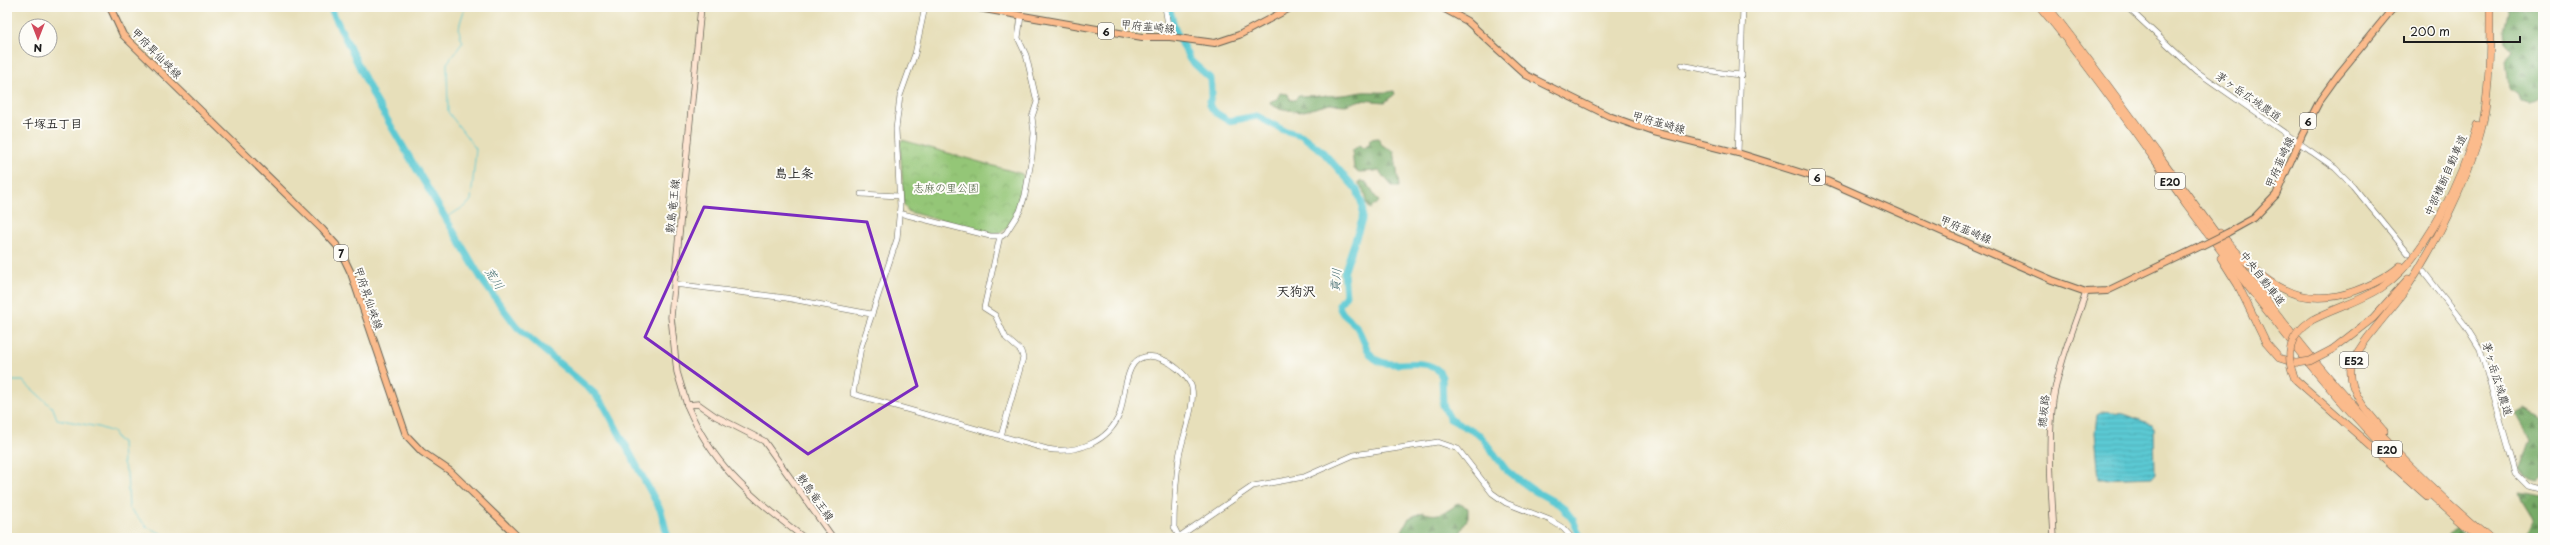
<svg xmlns="http://www.w3.org/2000/svg" width="2550" height="545" font-family="'Playpen Sans','Klee One',sans-serif">
  <defs>
    <pattern id="forest-firs" width="22" height="20" patternUnits="userSpaceOnUse"><rect width="22" height="20" fill="#77ab68"/><path d="M5 1l3.5 6h-7zM16 11l3.5 6h-7z" fill="#618a55"/></pattern>
    <pattern id="park-crowns" width="20" height="18" patternUnits="userSpaceOnUse"><rect width="20" height="18" fill="#94c677"/><path d="M2 6a3 3 0 1 1 6 0M12 15a3 3 0 1 1 6 0" fill="none" stroke="#7faa66"/></pattern>
    <pattern id="water-rules" width="6" height="5" patternUnits="userSpaceOnUse"><rect width="6" height="5" fill="#5cc9d3"/><path d="M0 2.5h6" fill="none" stroke="#4facb5"/></pattern>
  </defs>
  <rect width="100%" height="100%" fill="#fdfcf7"/>
  <filter id="ink" filterUnits="userSpaceOnUse"><feTurbulence type="fractalNoise" baseFrequency=".025" numOctaves="2"/><feDisplacementMap in="SourceGraphic" scale="8" xChannelSelector="R" yChannelSelector="G"/><feConvolveMatrix kernelMatrix="1 2 1 2 8 2 1 2 1" color-interpolation-filters="sRGB"/></filter>
  <filter id="wash" filterUnits="userSpaceOnUse"><feTurbulence type="fractalNoise" baseFrequency=".012" numOctaves="4" result="noise"/><feDisplacementMap in="SourceGraphic" scale="16" xChannelSelector="R" yChannelSelector="G"/><feGaussianBlur stdDeviation="0.9" result="paint"/><feColorMatrix in="noise" values="0 0 0 0 0 0 0 0 0 0 0 0 0 0 0 0 0 1.4 0 .05"/><feComposite in="paint" operator="in"/></filter>
  <g filter="url(#wash)">
    <rect width="100%" height="100%" fill="#e7dfba"/>
    <g fill="url(#forest-firs)" stroke="#4a6442">
      <path d="M 2509,7 L 2543,7 L 2543,97 L 2530,103 L 2520,101 L 2517,93 L 2509,88 L 2506,60 L 2512,50 L 2505,43 L 2504,31 Z"/>
      <path d="M 1394,91 L 1395,94 L 1385,102 L 1361,100 L 1346,105 L 1330,104 L 1300,112 L 1278,108 L 1270,104 L 1271,101 L 1277,99 L 1280,93 L 1288,94 L 1290,100 L 1295,100 L 1298,96 C 1317,95 1337,97 1356,93 C 1368,90 1381,94 1394,91 Z"/>
      <path d="M 1378,138 L 1382,145 L 1394,151 C 1395,155 1399,185 1399,187 L 1393,187 L 1379,171 L 1359,172 L 1354,169 L 1352,151 L 1359,145 L 1363,148 L 1369,145 L 1370,139 Z"/>
      <path d="M 1361,181 L 1366,182 L 1379,202 L 1370,209 L 1366,203 L 1366,196 L 1358,182 Z"/>
      <path d="M 2526,409 L 2543,419 L 2543,478 L 2539,481 L 2528,478 L 2520,471 L 2531,439 L 2516,414 Z"/>
      <path d="M 2519,491 L 2543,495 L 2543,538 L 2524,538 L 2533,518 L 2522,500 Z"/>
      <path d="M 1458,503 L 1468,508 L 1468,517 L 1458,538 L 1398,538 L 1409,518 L 1423,512 C 1436,518 1448,512 1458,503 Z"/>
      <path d="M 2456,528 L 2468,538 L 2447,538 Z"/>
    </g>
    <path fill="url(#park-crowns)" stroke="#58714a" d="M 902,140 L 1022,174 C 1027,186 1014,227 1001,232 C 997,234 993,233 989,233 L 909,212 L 904,205 L 900,143 Z"/>
    <path fill="url(#water-rules)" stroke="#3c7278" d="M 2101,412 L 2124,414 L 2151,424 L 2154,427 L 2155,473 L 2152,477 L 2099,479 L 2095,432 L 2097,414 Z"/>
    <g fill="none" stroke-linecap="round" stroke-linejoin="round">
      <g stroke="#5cc9d3" stroke-width="1">
        <path d="M 446,218 L 468,204 L 471,200 L 476,149 L 448,112 L 447,63 L 463,42 C 455,28 462,20 465,7"/>
        <path d="M 7,381 L 23,381 L 53,408 L 57,419 L 98,427 L 113,432 L 118,440 L 122,442 L 123,463 L 127,473 L 129,508 L 147,527 L 171,538"/>
      </g>
      <g stroke="#5cc9d3" stroke-width="7">
        <path d="M 330,7 L 375,99 L 484,283 L 517,327 L 595,394 L 605,407 L 661,511 L 668,538"/>
        <path d="M 1169,7 L 1175,29 L 1190,60 L 1211,79 L 1212,93 L 1209,105 L 1216,113 L 1229,121 L 1257,116 L 1283,130 L 1301,135 L 1322,151 L 1357,190 L 1363,207 L 1362,220 L 1344,273 L 1346,295 L 1339,305 C 1341,316 1350,318 1356,326 C 1363,335 1365,351 1374,358 C 1392,372 1421,355 1439,371 L 1442,377 L 1443,405 L 1450,419 L 1480,435 L 1507,471 L 1533,490 L 1562,506 L 1573,520 L 1581,538"/>
      </g>
    </g>
  </g>
  <g filter="url(#ink)">
    <g fill="none" stroke-linecap="round" stroke-linejoin="round">
      <g stroke="#636053" stroke-width="6">
        <g id="tertiary">
          <path d="M 925,7 L 915,54 L 900,96 L 896,129 L 900,206 L 897,239 L 861,347 L 853,394 L 1047,449 C 1075,454 1109,443 1120,413 C 1124,399 1124,382 1131,368 C 1144,342 1180,365 1190,383 C 1199,397 1181,441 1179,457 C 1176,480 1174,504 1174,527 L 1179,537"/>
          <path d="M 1165,7 L 1170,37"/>
          <path d="M 2127,7 L 2196,71 L 2335,168 L 2353,186 L 2408,253"/>
          <path d="M 1682,65 C 1703,69 1719,74 1742,75"/>
          <path d="M 1738,153 L 1743,7"/>
          <path d="M 861,194 L 899,196"/>
          <path d="M 899,213 L 990,236 L 1002,236 L 1006,233 L 1020,211 L 1025,195 L 1032,156 L 1034,133 L 1032,117 L 1037,102 L 1026,55 L 1018,38 L 1021,16"/>
          <path d="M 1000,236 L 984,308 L 995,315 L 1006,338 L 1021,351 L 1023,358 L 1001,436"/>
          <path d="M 2424,272 L 2465,325 L 2480,349 L 2516,474 L 2528,486 L 2543,490"/>
          <path d="M 674,284 L 786,298 L 871,314"/>
          <path d="M 1177,538 L 1253,486 L 1304,477 L 1354,455 L 1438,442 L 1458,449 L 1492,493 L 1506,503 L 1550,520 L 1563,528 L 1572,538"/>
        </g>
      </g>
      <g stroke="#636053" stroke-width="7">
        <g id="secondary">
          <path d="M 701,7 L 671,317 L 677,372 L 687,405 L 698,404 L 715,416 L 764,441 L 833,538"/>
          <path d="M 687,405 C 714,469 753,497 804,538"/>
          <path d="M 2054,538 C 2052,492 2047,446 2053,400 C 2059,363 2074,327 2086,292"/>
        </g>
      </g>
      <g stroke="#636053" stroke-width="8">
        <g id="primary">
          <path d="M 110,7 L 123,35 L 322,229 L 339,248 L 351,273 L 406,435 L 422,452 L 450,471 L 519,538"/>
          <path d="M 973,7 L 1142,37 L 1170,37 L 1215,43 L 1239,35 L 1292,7"/>
          <path d="M 1441,7 L 1467,21 L 1526,75 L 1609,116 L 1654,132 L 1738,153 L 1827,181 L 2052,280 L 2086,292 L 2107,291 L 2201,246"/>
          <path d="M 2227,233 L 2254,218 L 2276,195 L 2302,135 L 2320,100 L 2338,75 L 2394,7"/>
        </g>
      </g>
      <g stroke="#636053" stroke-width="8">
        <g id="motorway">
          <path d="M 2040,7 C 2093,70 2139,138 2187,205 C 2274,323 2366,444 2480,538"/>
          <path d="M 2048,7 C 2190,187 2309,390 2489,538"/>
          <path d="M 2220,233 C 2257,277 2293,313 2355,291 C 2371,285 2387,278 2400,266"/>
          <path d="M 2221,258 L 2238,285 L 2266,343 L 2279,358 L 2295,363"/>
          <path d="M 2312,320 C 2335,308 2359,302 2381,288 C 2426,258 2463,177 2477,125"/>
          <path d="M 2333,349 L 2373,318 L 2408,279"/>
          <path d="M 2295,379 L 2427,496"/>
          <path d="M 2384,431 C 2369,414 2348,392 2351,368 C 2354,348 2393,309 2406,289 C 2435,246 2472,172 2483,122 C 2490,85 2490,45 2490,7"/>
        </g>
      </g>
      <use href="#tertiary" stroke="#fff" stroke-width="5"/>
      <use href="#secondary" stroke="#fde4d1" stroke-width="5.5"/>
      <use href="#primary" stroke="#fbbb8c" stroke-width="6"/>
      <use href="#motorway" stroke="#fbbb8c" stroke-width="7"/>
      <g stroke="#636053" stroke-width="8" stroke-linecap="butt">
        <path id="primary-bridge" d="M 2201,246 L 2227,233"/>
      </g>
      <g stroke="#636053" stroke-width="8" stroke-linecap="butt">
        <g id="motorway-bridge">
          <path d="M 2297,363 L 2310,361 L 2333,349"/>
          <path d="M 2295,379 C 2284,355 2290,334 2312,320"/>
        </g>
      </g>
      <use href="#primary-bridge" stroke="#fbbb8c" stroke-width="6"/>
      <use href="#motorway-bridge" stroke="#fbbb8c" stroke-width="7"/>
    </g>
  </g>
  <path fill="none" stroke="#7b2cbf" stroke-width="3" stroke-linejoin="round" d="M 704,207 L 867,222 L 917,386 L 808,454 L 645,337 Z"/>
  <g text-anchor="middle" dominant-baseline="central" stroke-width="4" stroke-linejoin="round" paint-order="stroke">
    <g fill="#fdfcf7" stroke="#605f5e" stroke-width="1">
      <rect x="1098" y="23" width="16" height="16" rx="3"/>
      <rect x="2300" y="113" width="16" height="16" rx="3"/>
      <rect x="1809" y="169" width="16" height="16" rx="3"/>
      <rect x="2155" y="173" width="30" height="16" rx="3"/>
      <rect x="334" y="245" width="14" height="16" rx="3"/>
      <rect x="2340" y="352" width="28" height="16" rx="3"/>
      <rect x="2372" y="441" width="30" height="16" rx="3"/>
    </g>
    <g font-size="10" font-weight="bold" fill="#1c1c1c">
      <text x="1106" y="31">6</text>
      <text x="2308" y="121">6</text>
      <text x="1817" y="177">6</text>
      <text x="2170" y="181">E20</text>
      <text x="341" y="253">7</text>
      <text x="2354" y="360">E52</text>
      <text x="2387" y="449">E20</text>
    </g>
    <g font-size="11" fill="#1c1c1c" stroke="#fdfcf7">
      <text transform="translate(1148 26) rotate(5)">甲府韮崎線</text>
      <text transform="translate(157 53) rotate(45)">甲府昇仙峡線</text>
      <text transform="translate(2249 96) rotate(35)">茅ヶ岳広域農道</text>
      <text transform="translate(1659 122) rotate(16)">甲府韮崎線</text>
      <text transform="translate(2279 162) rotate(-66)">甲府韮崎線</text>
      <text transform="translate(2445 175) rotate(-66)">中部横断自動車道</text>
      <text transform="translate(672 206) rotate(-84)">敷島竜王線</text>
      <text transform="translate(1966 229) rotate(23)">甲府韮崎線</text>
      <text transform="translate(2263 278) rotate(52)">中央自動車道</text>
      <text transform="translate(369 298) rotate(71)">甲府昇仙峡線</text>
      <text transform="translate(2498 379) rotate(73)">茅ヶ岳広域農道</text>
      <text transform="translate(2043 411) rotate(-84)">穂坂路</text>
      <text transform="translate(816 497) rotate(55)">敷島竜王線</text>
    </g>
    <g font-size="11" fill="#4c6040" stroke="#fdfcf7">
      <text x="946" y="187">志麻の里公園</text>
    </g>
    <g font-size="12" font-weight="bold" fill="#1c1c1c" stroke="#fdfcf7">
      <text x="52" y="123">千塚五丁目</text>
    </g>
    <g font-size="12" font-style="italic" fill="#366165" stroke="#fdfcf7">
      <text transform="translate(495 278) rotate(57)">荒川</text>
      <text transform="translate(1335 280) rotate(-85)">貢川</text>
    </g>
    <g font-size="13" font-weight="bold" fill="#1c1c1c" stroke="#fdfcf7">
      <text x="794" y="172">島上条</text>
      <text x="1296" y="290">天狗沢</text>
    </g>
  </g>
  <rect width="2550" height="545" fill="none" stroke="#fdfcf7" stroke-width="24"/>
  <g transform="translate(38 38) rotate(180)"><circle r="19" fill="#fdfcf7" stroke="#a3a29f"/>
  <path d="M0-3L7 15L0 10L-7 15Z" fill="#d1495b"/>
  <text y="-6" font-size="11" font-weight="bold" text-anchor="middle" fill="#1c1c1c">N</text>
  </g>
  <path d="M2404 36v6h116v-6" fill="none" stroke="#1c1c1c" stroke-width="2"/>
  <text x="2410" y="36" font-size="12" fill="#1c1c1c" stroke="#fdfcf7" stroke-width="3" paint-order="stroke">200 m</text>
</svg>
